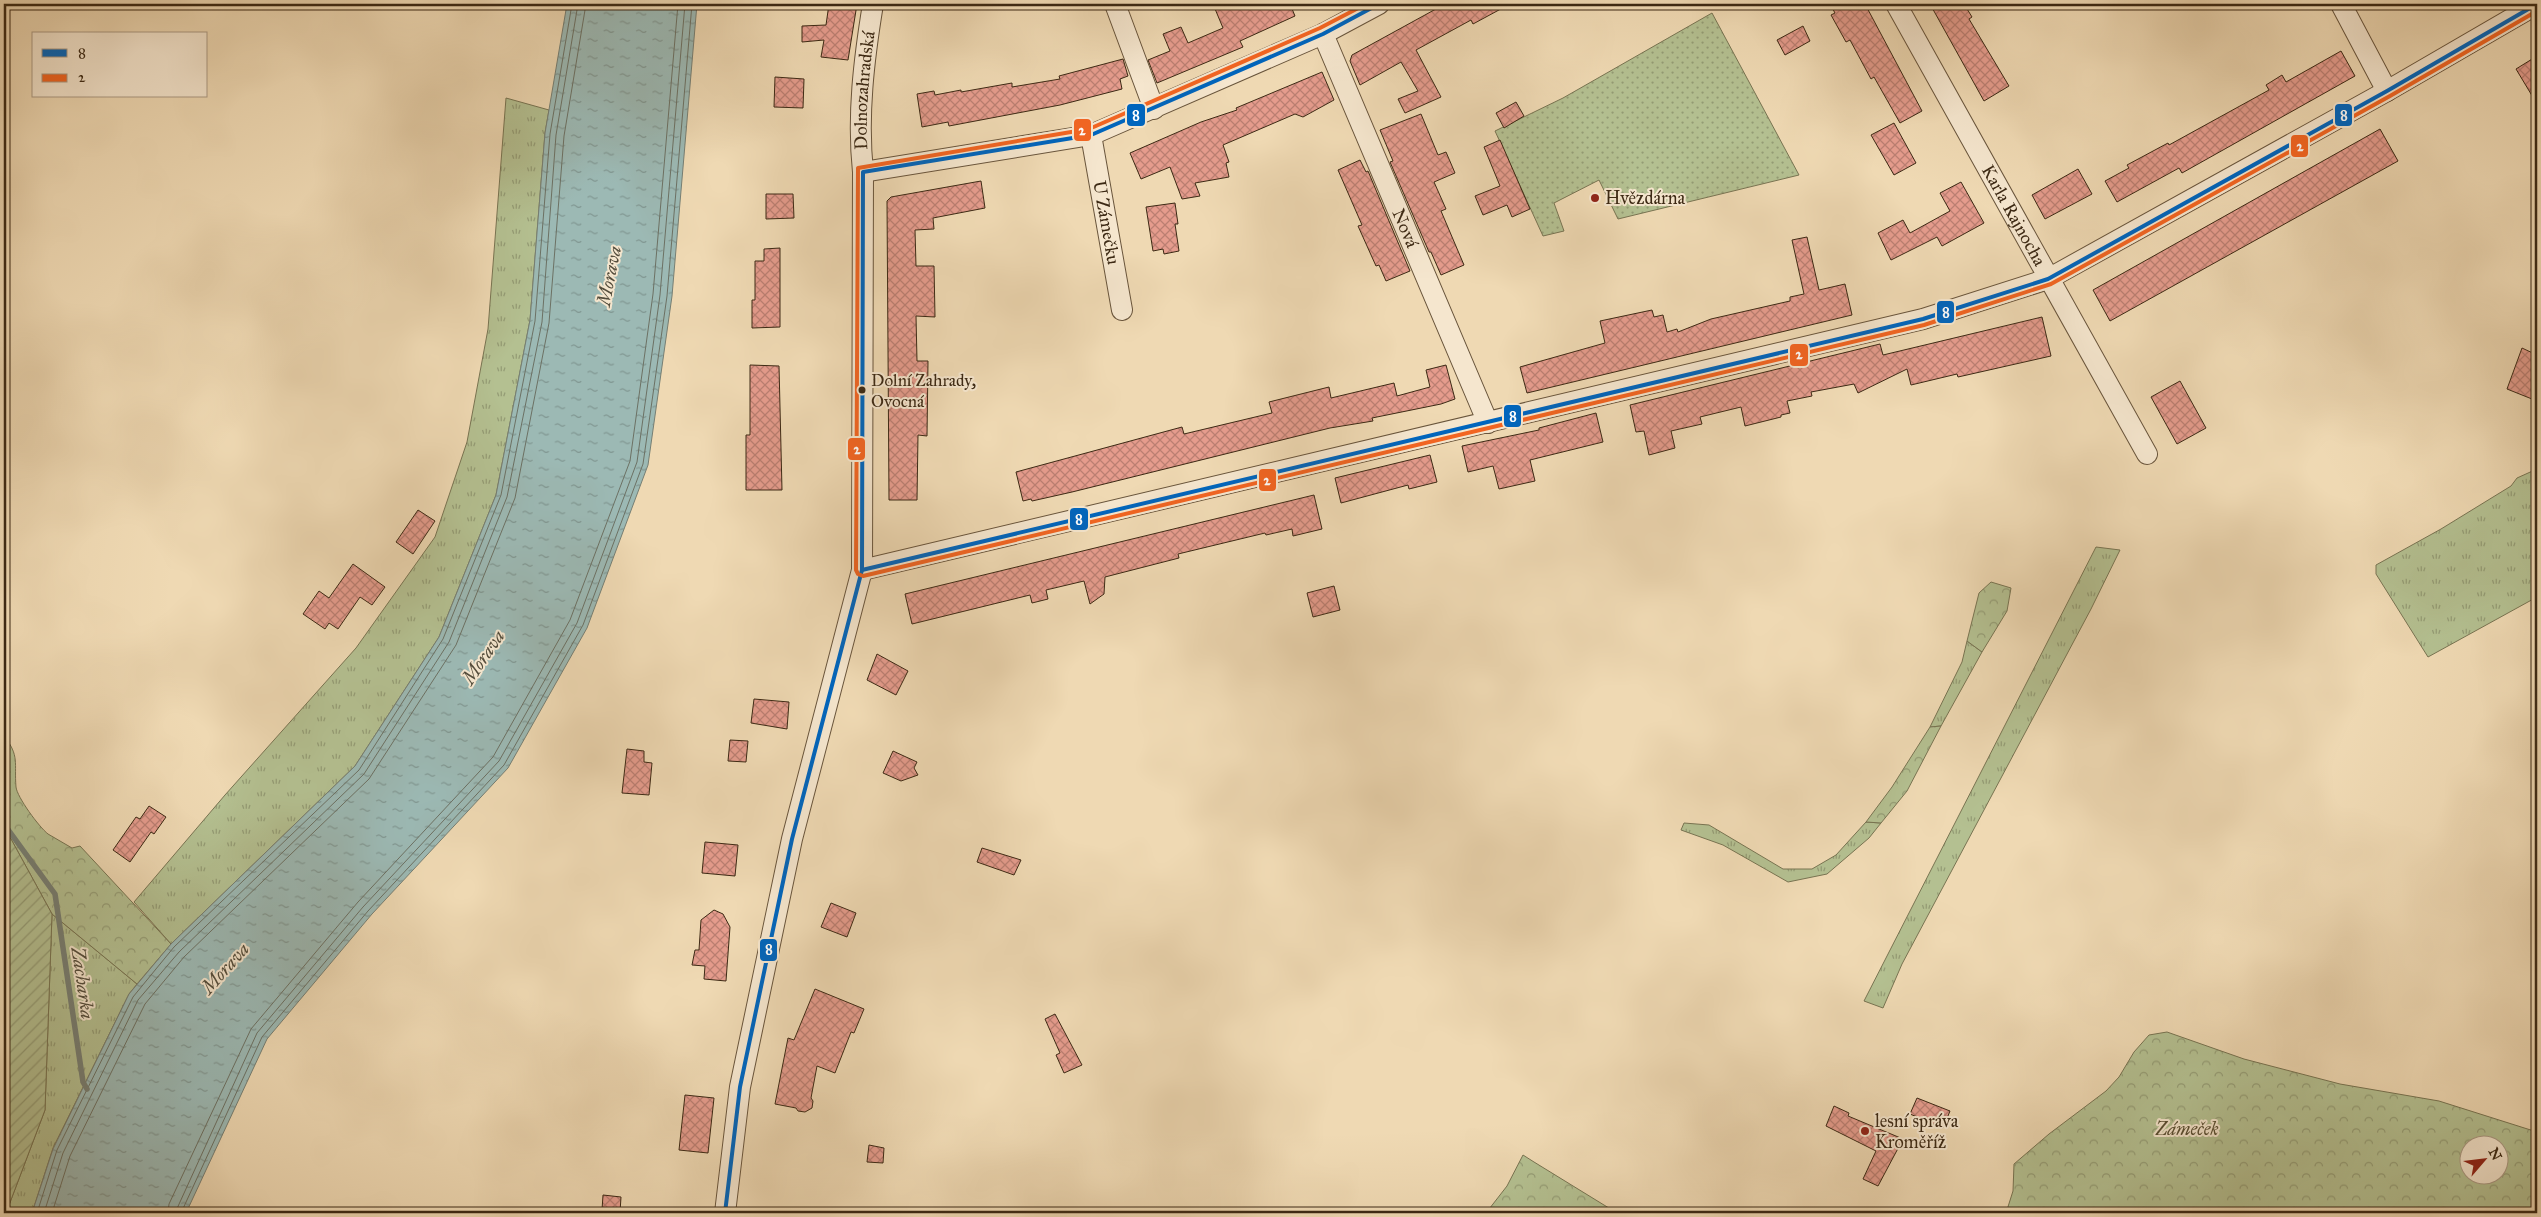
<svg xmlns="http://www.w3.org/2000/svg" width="2541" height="1217" font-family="'IM FELL Great Primer',serif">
  <defs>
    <pattern id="grass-tufts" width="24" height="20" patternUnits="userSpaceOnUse" patternTransform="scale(1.25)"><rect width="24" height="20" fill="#b4c091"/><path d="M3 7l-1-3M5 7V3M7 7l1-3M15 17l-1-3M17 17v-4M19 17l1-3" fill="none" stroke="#949c75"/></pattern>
    <pattern id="forest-crowns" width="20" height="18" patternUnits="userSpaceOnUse" patternTransform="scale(1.25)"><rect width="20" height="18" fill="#b4c091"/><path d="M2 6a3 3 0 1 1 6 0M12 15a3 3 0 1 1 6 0" fill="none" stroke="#949c75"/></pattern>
    <pattern id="park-dots" width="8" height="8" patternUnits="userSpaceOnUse" patternTransform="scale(1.25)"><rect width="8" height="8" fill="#b4c091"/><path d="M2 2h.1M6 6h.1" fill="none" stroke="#949c75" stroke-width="1.8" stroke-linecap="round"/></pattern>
    <pattern id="garden-furrows" width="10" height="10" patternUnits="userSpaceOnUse" patternTransform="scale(1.25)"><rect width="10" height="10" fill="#b4c091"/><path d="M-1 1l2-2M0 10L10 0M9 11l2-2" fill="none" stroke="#949c75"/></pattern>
    <pattern id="water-ripples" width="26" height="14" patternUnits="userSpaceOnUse" patternTransform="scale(1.25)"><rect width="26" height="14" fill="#9cb9b4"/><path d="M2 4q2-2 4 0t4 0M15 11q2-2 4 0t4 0" fill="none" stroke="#809691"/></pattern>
    <pattern id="building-cross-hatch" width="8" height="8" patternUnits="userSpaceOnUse" patternTransform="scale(1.25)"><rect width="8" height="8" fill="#e59c8d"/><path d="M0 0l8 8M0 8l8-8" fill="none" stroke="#bb7f72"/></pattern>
  </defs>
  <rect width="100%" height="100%" fill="#efd9b3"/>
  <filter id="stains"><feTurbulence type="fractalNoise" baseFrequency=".004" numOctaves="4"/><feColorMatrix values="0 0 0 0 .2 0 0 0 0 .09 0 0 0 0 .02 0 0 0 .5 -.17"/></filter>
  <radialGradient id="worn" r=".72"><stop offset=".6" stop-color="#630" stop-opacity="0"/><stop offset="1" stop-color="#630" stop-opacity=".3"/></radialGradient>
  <g fill="url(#grass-tufts)" stroke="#787452">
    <path d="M 506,98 L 549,110 L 545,133 L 530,320 L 496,495 L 439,637 L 355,766 L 171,944 L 134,902 L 225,795 L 356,648 L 435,537 L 467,442 L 488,329 Z"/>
    <path d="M 2537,469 L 2537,597 L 2428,657 L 2376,574 L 2376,565 L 2441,529 L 2511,486 L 2517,478 Z"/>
    <path d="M 2096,547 L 2120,550 L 2091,609 L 1902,964 L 1883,1008 L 1864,1001 Z"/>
    <path d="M 1967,641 L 1982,652 L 1941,726 L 1930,727 L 1962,662 Z"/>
    <path d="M 1866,822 L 1881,823 L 1869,838 L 1827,874 L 1788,882 L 1723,845 L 1681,830 L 1684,823 L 1709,825 L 1783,869 L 1812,869 L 1836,855 Z"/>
    <path d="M 52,914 L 137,984 L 129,994 L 53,1148 L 32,1213 L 6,1213 L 45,1110 Z"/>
  </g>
  <g fill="url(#forest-crowns)" stroke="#787452" fill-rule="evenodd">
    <path d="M 1991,582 L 2011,588 L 2007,611 L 1982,652 L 1967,641 L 1979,593 Z"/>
    <path d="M 1941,726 L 1907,791 L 1881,823 L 1866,822 L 1892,787 L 1930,727 Z"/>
    <path d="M 4,736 C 20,756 14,763 16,787 C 17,797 39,827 48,834 C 56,839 64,843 72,848 L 80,846 L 171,944 L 137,984 L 52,914 L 11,839 L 4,830 Z"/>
    <path d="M 2167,1032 L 2244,1059 L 2340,1084 L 2439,1101 L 2537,1132 L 2537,1213 L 2006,1213 L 2013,1191 L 2014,1164 L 2049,1134 L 2106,1091 L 2119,1077 L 2134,1052 L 2149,1035 ZM 2498,1144 L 2498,1174 L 2468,1174 L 2468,1144 Z"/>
    <path d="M 1523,1155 L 1534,1162 L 1617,1213 L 1486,1213 L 1507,1186 Z"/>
  </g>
  <path fill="url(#park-dots)" stroke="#787452" d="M 1712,13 L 1799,175 L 1618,219 L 1599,180 L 1554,203 L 1564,231 L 1543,236 L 1495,131 L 1563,98 Z"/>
  <path fill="url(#garden-furrows)" stroke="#787452" d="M 4,830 L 11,839 L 52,914 L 45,1110 L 6,1213 L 4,1213 Z"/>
  <path fill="url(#water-ripples)" stroke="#767f74" d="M 567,4 L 697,4 L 672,296 L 648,465 L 587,628 L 508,768 L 372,914 L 267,1039 L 186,1213 L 32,1213 L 53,1149 L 129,994 L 171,944 L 355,766 L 439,637 L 496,495 L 530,320 L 545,133 Z"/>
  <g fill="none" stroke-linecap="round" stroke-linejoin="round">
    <g stroke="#6c7164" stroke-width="1">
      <path d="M 37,1213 L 57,1150 L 133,997 L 174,947 L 359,770 L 443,639 L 501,495 L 535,321 L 550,134 L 572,4"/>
      <path d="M 44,1213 L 63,1153 L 138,1000 L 179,952 L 364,774 L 449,642 L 507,497 L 542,322 L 556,135 L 578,4"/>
      <path d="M 52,1213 L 70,1156 L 145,1004 L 184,957 L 369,779 L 456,645 L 515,498 L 549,323 L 564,136 L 586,4"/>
      <path d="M 168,1213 L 169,1204 L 251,1029 L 358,902 L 493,757 L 570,620 L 630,461 L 653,294 L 678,4"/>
      <path d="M 175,1213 L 257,1033 L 363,907 L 499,761 L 577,623 L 637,462 L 660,295 L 685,4"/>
      <path d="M 181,1213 L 262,1037 L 368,911 L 504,765 L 583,625 L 643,464 L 667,296 L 692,4"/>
    </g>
    <path stroke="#767f74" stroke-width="5.5" d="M 4,824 L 55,894 L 83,1082 L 87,1089"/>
  </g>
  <g fill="url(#building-cross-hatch)" stroke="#3c2914">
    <path d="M 829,4 L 857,4 L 848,60 L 821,57 L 824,40 L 802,42 L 802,26 L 826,25 Z"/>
    <path d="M 1213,4 L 1290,4 L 1295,16 L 1240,41 L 1243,47 L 1157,83 L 1148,60 L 1170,51 L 1163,34 L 1181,27 L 1188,43 L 1223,28 Z"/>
    <path d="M 1445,4 L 1510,4 L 1473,24 L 1471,20 L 1416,50 L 1441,97 L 1405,113 L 1398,99 L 1418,91 L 1401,62 L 1360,85 L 1350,61 L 1352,55 Z"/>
    <path d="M 1830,4 L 1865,4 L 1922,111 L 1900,123 L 1874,77 L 1871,79 L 1850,40 L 1846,42 L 1831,15 L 1835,13 Z"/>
    <path d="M 1930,4 L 1964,4 L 1972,17 L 1969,19 L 2009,86 L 1984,101 Z"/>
    <path d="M 1803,26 L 1810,41 L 1785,55 L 1777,40 Z"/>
    <path d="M 2341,51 L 2355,76 L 2182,173 L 2179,168 L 2117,202 L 2105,181 L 2129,168 L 2127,165 L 2168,143 L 2169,145 L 2269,90 L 2266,85 L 2282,75 L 2286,82 Z"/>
    <path d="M 2537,56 L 2537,104 L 2516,69 Z"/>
    <path d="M 1123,59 L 1128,76 L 1120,79 L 1122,89 L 1060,105 L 949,126 L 948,122 L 922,127 L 917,94 L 934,91 L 935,95 L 961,90 L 961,92 L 1012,83 L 1012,87 L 1060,79 L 1059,76 Z"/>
    <path d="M 1322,72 L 1334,100 L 1303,117 L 1295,114 L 1223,145 L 1229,162 L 1226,163 L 1229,177 L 1195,183 L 1200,196 L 1182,199 L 1170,167 L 1141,179 L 1130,153 L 1201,122 L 1237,110 L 1236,108 Z"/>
    <path d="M 775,77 L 804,79 L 803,108 L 774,107 Z"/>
    <path d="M 1516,102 L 1524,116 L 1504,128 L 1496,113 Z"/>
    <path d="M 1421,114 L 1438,155 L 1446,152 L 1455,173 L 1434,182 L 1446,209 L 1441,211 L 1464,265 L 1441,275 L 1431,252 L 1429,252 L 1390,162 L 1393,161 L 1380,130 Z"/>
    <path d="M 1894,123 L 1916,163 L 1894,175 L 1871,135 Z"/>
    <path d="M 2380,129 L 2398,161 L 2110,321 L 2093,290 Z"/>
    <path d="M 1500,140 L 1530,209 L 1512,217 L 1507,205 L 1483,215 L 1475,196 L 1500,186 L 1484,147 Z"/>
    <path d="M 1360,160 L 1366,172 L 1368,171 L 1410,271 L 1386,281 L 1379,265 L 1376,266 L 1358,226 L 1362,225 L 1338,170 Z"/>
    <path d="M 2078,169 L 2092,194 L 2045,219 L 2032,195 Z"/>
    <path d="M 981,181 L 985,208 L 933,218 L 934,229 L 915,230 L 916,266 L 934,266 L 935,317 L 916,316 L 917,361 L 928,361 L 927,436 L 918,435 L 917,500 L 889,500 L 887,201 L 891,197 Z"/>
    <path d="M 1961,182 L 1984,223 L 1942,246 L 1937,237 L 1891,260 L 1878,233 L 1903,220 L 1910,233 L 1950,211 L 1940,193 Z"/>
    <path d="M 766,194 L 793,194 L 794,218 L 766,219 Z"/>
    <path d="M 1175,203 L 1178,224 L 1175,224 L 1179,251 L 1164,254 L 1163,249 L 1153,251 L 1146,207 Z"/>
    <path d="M 1807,237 L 1819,290 L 1845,284 L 1852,315 L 1527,393 L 1520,367 L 1605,343 L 1600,321 L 1652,310 L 1654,317 L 1663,315 L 1667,332 L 1677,329 L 1678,332 L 1711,319 L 1790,301 L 1790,297 L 1804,294 L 1792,240 Z"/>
    <path d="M 780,248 L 780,327 L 752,328 L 752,300 L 755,300 L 755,261 L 764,261 L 764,249 Z"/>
    <path d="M 2042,317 L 2051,356 L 1958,377 L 1957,374 L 1911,385 L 1907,369 L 1858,393 L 1854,384 L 1811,392 L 1812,396 L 1787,401 L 1790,413 L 1781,415 L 1781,417 L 1745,426 L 1741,407 L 1700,417 L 1702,424 L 1671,431 L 1675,448 L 1649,455 L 1644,431 L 1636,432 L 1630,405 L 1880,344 L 1883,355 Z"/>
    <path d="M 2522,348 L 2537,355 L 2537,401 L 2507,389 Z"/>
    <path d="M 750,365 L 779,366 L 782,490 L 746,490 L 746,435 L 750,435 Z"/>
    <path d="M 1446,365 L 1455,399 L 1441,404 L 1372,418 L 1373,421 L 1330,428 L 1072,492 L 1032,501 L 1031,499 L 1023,501 L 1016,472 L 1182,427 L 1184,434 L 1272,413 L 1269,402 L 1329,387 L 1331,398 L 1394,383 L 1397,396 L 1430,387 L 1426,370 Z"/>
    <path d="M 2180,381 L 2206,428 L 2177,444 L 2151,397 Z"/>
    <path d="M 1596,413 L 1603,442 L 1530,460 L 1535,481 L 1499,489 L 1493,466 L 1468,472 L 1462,446 L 1539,430 L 1539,428 Z"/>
    <path d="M 1430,455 L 1437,482 L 1409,489 L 1408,485 L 1341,503 L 1335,478 Z"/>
    <path d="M 1314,495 L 1322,529 L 1293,536 L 1292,529 L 1266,535 L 1265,533 L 1178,554 L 1179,558 L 1105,577 L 1104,594 L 1090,604 L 1084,581 L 1046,590 L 1048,599 L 1032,603 L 1030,595 L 912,624 L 905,594 Z"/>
    <path d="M 418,510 L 435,521 L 413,554 L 396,542 Z"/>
    <path d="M 353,564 L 385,587 L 372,605 L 360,597 L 338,629 L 329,623 L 325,629 L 303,614 L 319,591 L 329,598 Z"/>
    <path d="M 1334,586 L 1340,610 L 1313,617 L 1307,593 Z"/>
    <path d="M 877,654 L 908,671 L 896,695 L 867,680 Z"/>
    <path d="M 754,699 L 789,702 L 787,729 L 751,723 Z"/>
    <path d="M 730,740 L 748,741 L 746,762 L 728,761 Z"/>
    <path d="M 627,749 L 644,751 L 644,762 L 652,763 L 649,795 L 622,793 Z"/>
    <path d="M 893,751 L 917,762 L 914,768 L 918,775 L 901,781 L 883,773 Z"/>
    <path d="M 149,806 L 166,817 L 154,834 L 151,832 L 130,862 L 113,850 L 136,817 L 140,819 Z"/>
    <path d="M 705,842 L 738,845 L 735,876 L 702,873 Z"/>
    <path d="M 982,848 L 1021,860 L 1014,875 L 977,862 Z"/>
    <path d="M 831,903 L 856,913 L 847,937 L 821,927 Z"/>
    <path d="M 714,910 L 723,914 L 730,927 L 726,981 L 704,979 L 705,966 L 692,965 L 695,950 L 699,950 L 701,920 Z"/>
    <path d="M 815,989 L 864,1009 L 854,1033 L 851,1032 L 835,1073 L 817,1066 L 811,1098 L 813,1101 L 812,1108 L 805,1112 L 798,1111 L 796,1108 L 775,1104 L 788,1038 L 794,1040 Z"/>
    <path d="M 1055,1014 L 1082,1065 L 1064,1073 L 1056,1055 L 1060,1053 L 1045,1019 Z"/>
    <path d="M 685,1095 L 714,1098 L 708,1153 L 679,1150 Z"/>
    <path d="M 1917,1098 L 1950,1111 L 1943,1128 L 1910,1114 Z"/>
    <path d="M 1834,1106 L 1849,1113 L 1848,1116 L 1903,1139 L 1878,1186 L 1863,1179 L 1876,1151 L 1826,1126 Z"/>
    <path d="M 869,1145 L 884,1148 L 883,1163 L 867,1162 Z"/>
    <path d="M 603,1195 L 621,1197 L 620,1212 L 602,1210 Z"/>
  </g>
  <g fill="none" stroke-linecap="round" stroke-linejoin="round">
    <g stroke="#69553c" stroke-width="22">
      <g id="street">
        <path d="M 1115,4 L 1154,109"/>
        <path id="s1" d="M 1896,4 L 2147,454"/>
        <path d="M 2341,4 L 2387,91"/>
        <path id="s2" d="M 1323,34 L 1488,423"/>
        <path id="s3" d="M 1091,135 L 1122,310"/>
        <path d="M 863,172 L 1091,135 L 1323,34 L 1379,4"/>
        <path d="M 862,570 L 1923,319 L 2048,279 L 2387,91 L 2537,4"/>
        <path id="s4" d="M 725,1213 L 740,1087 L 792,839 L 862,570 L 863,172 C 857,116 864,59 873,4"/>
      </g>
    </g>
    <use href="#street" stroke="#f5e6ce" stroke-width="20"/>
    <g stroke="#f5e6ce" stroke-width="8">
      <g id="bus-1">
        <path d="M 862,570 L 1923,319 L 2048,279 L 2387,91 L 2537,4"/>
        <path d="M 725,1213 L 740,1087 L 792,839 L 862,570 L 863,172 L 1091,135 L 1323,34 L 1379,4"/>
      </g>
    </g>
    <g stroke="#f5e6ce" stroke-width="8">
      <path id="bus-2" d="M 1366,4 L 1320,28 L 1089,129 L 858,168 L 856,570 L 858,574 L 863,576 L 1924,325 L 2051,284 L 2390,96 L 2537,11"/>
    </g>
    <use href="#bus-1" stroke="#0065bd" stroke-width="4"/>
    <use href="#bus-2" stroke="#f26522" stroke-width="4"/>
  </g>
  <g fill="#8f2418" stroke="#f5e6ce" stroke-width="2">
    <circle cx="1595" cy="198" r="5"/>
    <circle cx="1865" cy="1131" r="5"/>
  </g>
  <circle fill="#3c2914" stroke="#f5e6ce" stroke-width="2" cx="862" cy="390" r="4.5"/>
  <g text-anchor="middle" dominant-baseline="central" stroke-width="4" stroke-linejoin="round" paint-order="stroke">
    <g font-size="17" fill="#3c2914" stroke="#f5e6ce" text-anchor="start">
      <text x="871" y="380">Dolní Zahrady,<tspan x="871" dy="21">Ovocná</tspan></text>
    </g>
    <g font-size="18" fill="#3c2914" stroke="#f5e6ce">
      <text stroke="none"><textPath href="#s4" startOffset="1138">Dolnozahradská</textPath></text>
      <text stroke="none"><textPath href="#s1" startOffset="242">Karla Rajnocha</textPath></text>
      <text stroke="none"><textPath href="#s3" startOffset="89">U Zámečku</textPath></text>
      <text stroke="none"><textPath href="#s2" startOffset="211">Nová</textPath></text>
    </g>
    <g font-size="18" fill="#3c2914" stroke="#f5e6ce" text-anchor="start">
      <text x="1605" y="198">Hvězdárna</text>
      <text x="1875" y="1121">lesní správa<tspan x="1875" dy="21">Kroměříž</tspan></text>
    </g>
    <g font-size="18" font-style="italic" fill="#5a4f33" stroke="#f5e6ce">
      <text x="2187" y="1129">Zámeček</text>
    </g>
    <g font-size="19" font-style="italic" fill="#544d3c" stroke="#f5e6ce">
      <text transform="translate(609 276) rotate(-79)">Morava</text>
      <text transform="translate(483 657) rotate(-56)">Morava</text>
      <text transform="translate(225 968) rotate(-48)">Morava</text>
      <text transform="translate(83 983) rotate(82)">Zacharka</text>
    </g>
  </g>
  <g stroke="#f5e6ce" stroke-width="2">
    <rect x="2334" y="103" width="19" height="24" rx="5" fill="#0065bd"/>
    <rect x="1126" y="103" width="20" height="24" rx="5" fill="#0065bd"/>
    <rect x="1073" y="118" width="19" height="24" rx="5" fill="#f26522"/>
    <rect x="2290" y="134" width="19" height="24" rx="5" fill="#f26522"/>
    <rect x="1936" y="300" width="19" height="24" rx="5" fill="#0065bd"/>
    <rect x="1789" y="343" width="20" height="24" rx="5" fill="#f26522"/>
    <rect x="1503" y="404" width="19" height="24" rx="5" fill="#0065bd"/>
    <rect x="847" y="437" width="19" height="24" rx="5" fill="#f26522"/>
    <rect x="1258" y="468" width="19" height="24" rx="5" fill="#f26522"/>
    <rect x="1069" y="507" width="20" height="24" rx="5" fill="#0065bd"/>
    <rect x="759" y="938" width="19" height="24" rx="5" fill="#0065bd"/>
  </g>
  <g font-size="14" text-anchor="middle" font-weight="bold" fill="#fff">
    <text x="2344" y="120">8</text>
    <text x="1136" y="120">8</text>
    <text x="1082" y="135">2</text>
    <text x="2300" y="151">2</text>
    <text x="1946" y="317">8</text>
    <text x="1799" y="359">2</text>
    <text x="1513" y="421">8</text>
    <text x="857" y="454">2</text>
    <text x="1267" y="485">2</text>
    <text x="1079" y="524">8</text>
    <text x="769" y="954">8</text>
  </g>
  <rect width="2541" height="1217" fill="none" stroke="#efd9b3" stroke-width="20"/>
  <rect x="5" y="5" width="2531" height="1207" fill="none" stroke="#3c2914" stroke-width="2.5"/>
  <rect x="10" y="10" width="2521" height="1197" fill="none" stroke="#3c2914"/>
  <rect x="32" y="32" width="175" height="65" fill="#f5e6ce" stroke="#ab9a84"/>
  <rect x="42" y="49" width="25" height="8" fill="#0065bd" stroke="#ab9a84"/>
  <text x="78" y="58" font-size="15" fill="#3c2914">8</text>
  <rect x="42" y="74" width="25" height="8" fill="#f26522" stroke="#ab9a84"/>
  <text x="78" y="82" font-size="15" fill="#3c2914">2</text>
  <g transform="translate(2484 1160) rotate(62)"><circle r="24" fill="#f5e6ce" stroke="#ab9a84"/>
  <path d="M0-4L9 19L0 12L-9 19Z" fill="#8f2418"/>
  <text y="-8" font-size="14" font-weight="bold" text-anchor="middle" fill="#3c2914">N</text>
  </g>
  <rect width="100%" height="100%" filter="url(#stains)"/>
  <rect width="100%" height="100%" fill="url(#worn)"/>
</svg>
